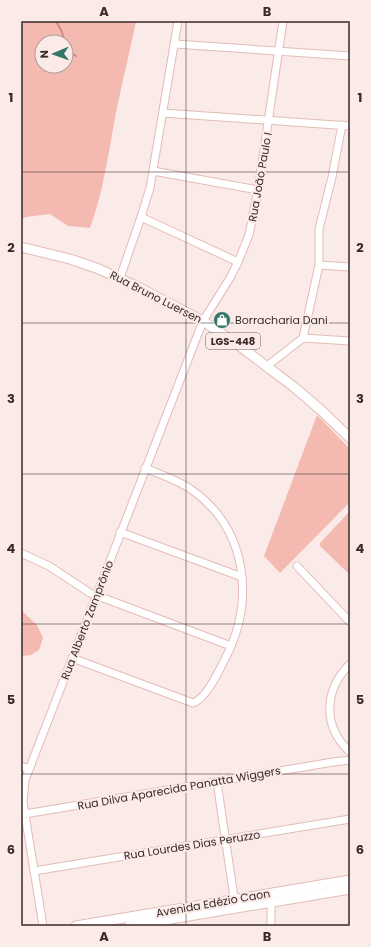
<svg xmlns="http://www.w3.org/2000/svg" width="371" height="947" font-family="Poppins,sans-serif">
  <rect width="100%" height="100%" fill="#fbebe8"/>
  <g fill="#f4bab1" fill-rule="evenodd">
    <path d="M 21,21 L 136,21 C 128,61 117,101 111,141 C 105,172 101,198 90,228 L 68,226 L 50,214 L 26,217 L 21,220 ZM 42,42 L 66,42 L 66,66 L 42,66 Z"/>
    <path d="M 317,415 L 350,449 L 350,502 L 280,573 L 264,556 Z"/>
    <path d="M 350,511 L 350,575 L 320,546 L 320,543 Z"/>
    <path d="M 21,610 L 37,625 L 43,638 L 39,650 L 31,655 L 21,656 Z"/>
  </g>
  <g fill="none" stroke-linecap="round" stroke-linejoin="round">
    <g stroke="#d08a80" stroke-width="2">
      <path d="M 56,21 L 62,32 L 64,42"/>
      <path d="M 66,49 L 76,56"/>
    </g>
    <g stroke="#e3bcb6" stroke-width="9">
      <g id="minor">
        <path d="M 175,44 L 350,56"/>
        <path d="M 163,113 L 350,126"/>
        <path d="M 153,171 L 258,190"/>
        <path d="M 141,217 L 238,262"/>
        <path d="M 319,265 L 350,267"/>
        <path d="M 120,278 L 141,217 L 150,188 L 178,21"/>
        <path d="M 303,338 L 319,265 L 319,229 L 332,177 L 342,125"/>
        <path d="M 267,366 L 303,338 L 350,341"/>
        <path d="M 120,532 L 242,577"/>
        <path d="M 21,553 L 49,566 L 90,593 L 231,646"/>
        <path d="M 297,566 L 350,622"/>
        <path d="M 72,658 L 193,703 C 207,698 218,672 225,659 C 255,601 248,530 192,490 C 178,480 161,475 145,468"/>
        <path d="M 350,664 C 324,690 322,726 350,752"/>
        <path d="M 21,766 L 29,769"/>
        <path d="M 217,782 L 235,904"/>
        <path d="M 25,814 L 333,762 L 350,760"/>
        <path d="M 34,871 L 350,819"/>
        <path d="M 271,902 L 271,926"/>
        <path d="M 43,926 L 23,802 L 25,780 L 203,321 L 230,278 L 238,262 L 249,235 L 258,190 L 283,21"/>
      </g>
    </g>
    <g stroke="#e3bcb6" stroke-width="11">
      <g id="major">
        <path d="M 21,247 L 70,259 L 99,269 L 138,287 L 203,321 L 237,344 L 294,387 L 322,411 L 350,438"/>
        <path d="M 76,926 L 350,880"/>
        <path d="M 129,926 L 350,889"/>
      </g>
    </g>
    <use href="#minor" stroke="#fff" stroke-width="7"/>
    <use href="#major" stroke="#fff" stroke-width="9"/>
  </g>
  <path fill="none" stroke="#392a28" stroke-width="1" stroke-opacity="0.55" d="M 186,21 L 186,926M 21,172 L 350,172M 21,323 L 350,323M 21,474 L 350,474M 21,624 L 350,624M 21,774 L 350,774"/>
  <defs>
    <g id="shop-disc" transform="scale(0.9)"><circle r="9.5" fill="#33776a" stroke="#fbebe8"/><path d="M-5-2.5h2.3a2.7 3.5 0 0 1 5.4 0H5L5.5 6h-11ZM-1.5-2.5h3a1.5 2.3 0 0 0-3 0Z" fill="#fff"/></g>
  </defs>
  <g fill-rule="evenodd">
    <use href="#shop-disc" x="222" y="320"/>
  </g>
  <g text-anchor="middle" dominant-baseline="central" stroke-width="4" stroke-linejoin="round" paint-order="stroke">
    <rect fill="#fbebe8" stroke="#736462" stroke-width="1" x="206" y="333" width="54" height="16" rx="3"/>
    <g font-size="10" font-weight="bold" fill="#392a28">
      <text x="233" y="341">LGS-448</text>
    </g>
    <g font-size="11" fill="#392a28" stroke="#fbebe8">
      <text transform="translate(260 177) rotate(-80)">Rua João Paulo I</text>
      <text transform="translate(156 297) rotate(27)">Rua Bruno Luersen</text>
      <text transform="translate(87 620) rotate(-69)">Rua Alberto Zamprônio</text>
      <text transform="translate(179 788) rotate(-10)">Rua Dilva Aparecida Panatta Wiggers</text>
      <text transform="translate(192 845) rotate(-9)">Rua Lourdes Dias Peruzzo</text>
      <text transform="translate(213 903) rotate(-10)">Avenida Edézio Caon</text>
    </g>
    <g font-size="11" fill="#392a28" stroke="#fbebe8" text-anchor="start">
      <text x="235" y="320">Borracharia Dani</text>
    </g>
  </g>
  <rect width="371" height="947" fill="none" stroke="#fbebe8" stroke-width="44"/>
  <g transform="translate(54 54) rotate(268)"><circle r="19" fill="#fbebe8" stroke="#ad9e9b"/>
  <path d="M0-3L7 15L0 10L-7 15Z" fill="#33776a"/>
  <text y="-6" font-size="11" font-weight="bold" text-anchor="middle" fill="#392a28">N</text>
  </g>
  <rect x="22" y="22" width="327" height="903" fill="none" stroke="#392a28" stroke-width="1.5"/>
  <g font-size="13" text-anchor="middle" font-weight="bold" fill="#392a28">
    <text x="104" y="16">A</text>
    <text x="267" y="16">B</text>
    <text x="11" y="102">1</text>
    <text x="360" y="102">1</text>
    <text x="11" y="252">2</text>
    <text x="360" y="252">2</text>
    <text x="11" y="403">3</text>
    <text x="360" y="403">3</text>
    <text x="11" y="553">4</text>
    <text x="360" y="553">4</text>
    <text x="11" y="704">5</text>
    <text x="360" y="704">5</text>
    <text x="11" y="854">6</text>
    <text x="360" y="854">6</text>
    <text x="104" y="941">A</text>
    <text x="267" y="941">B</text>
  </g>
</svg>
